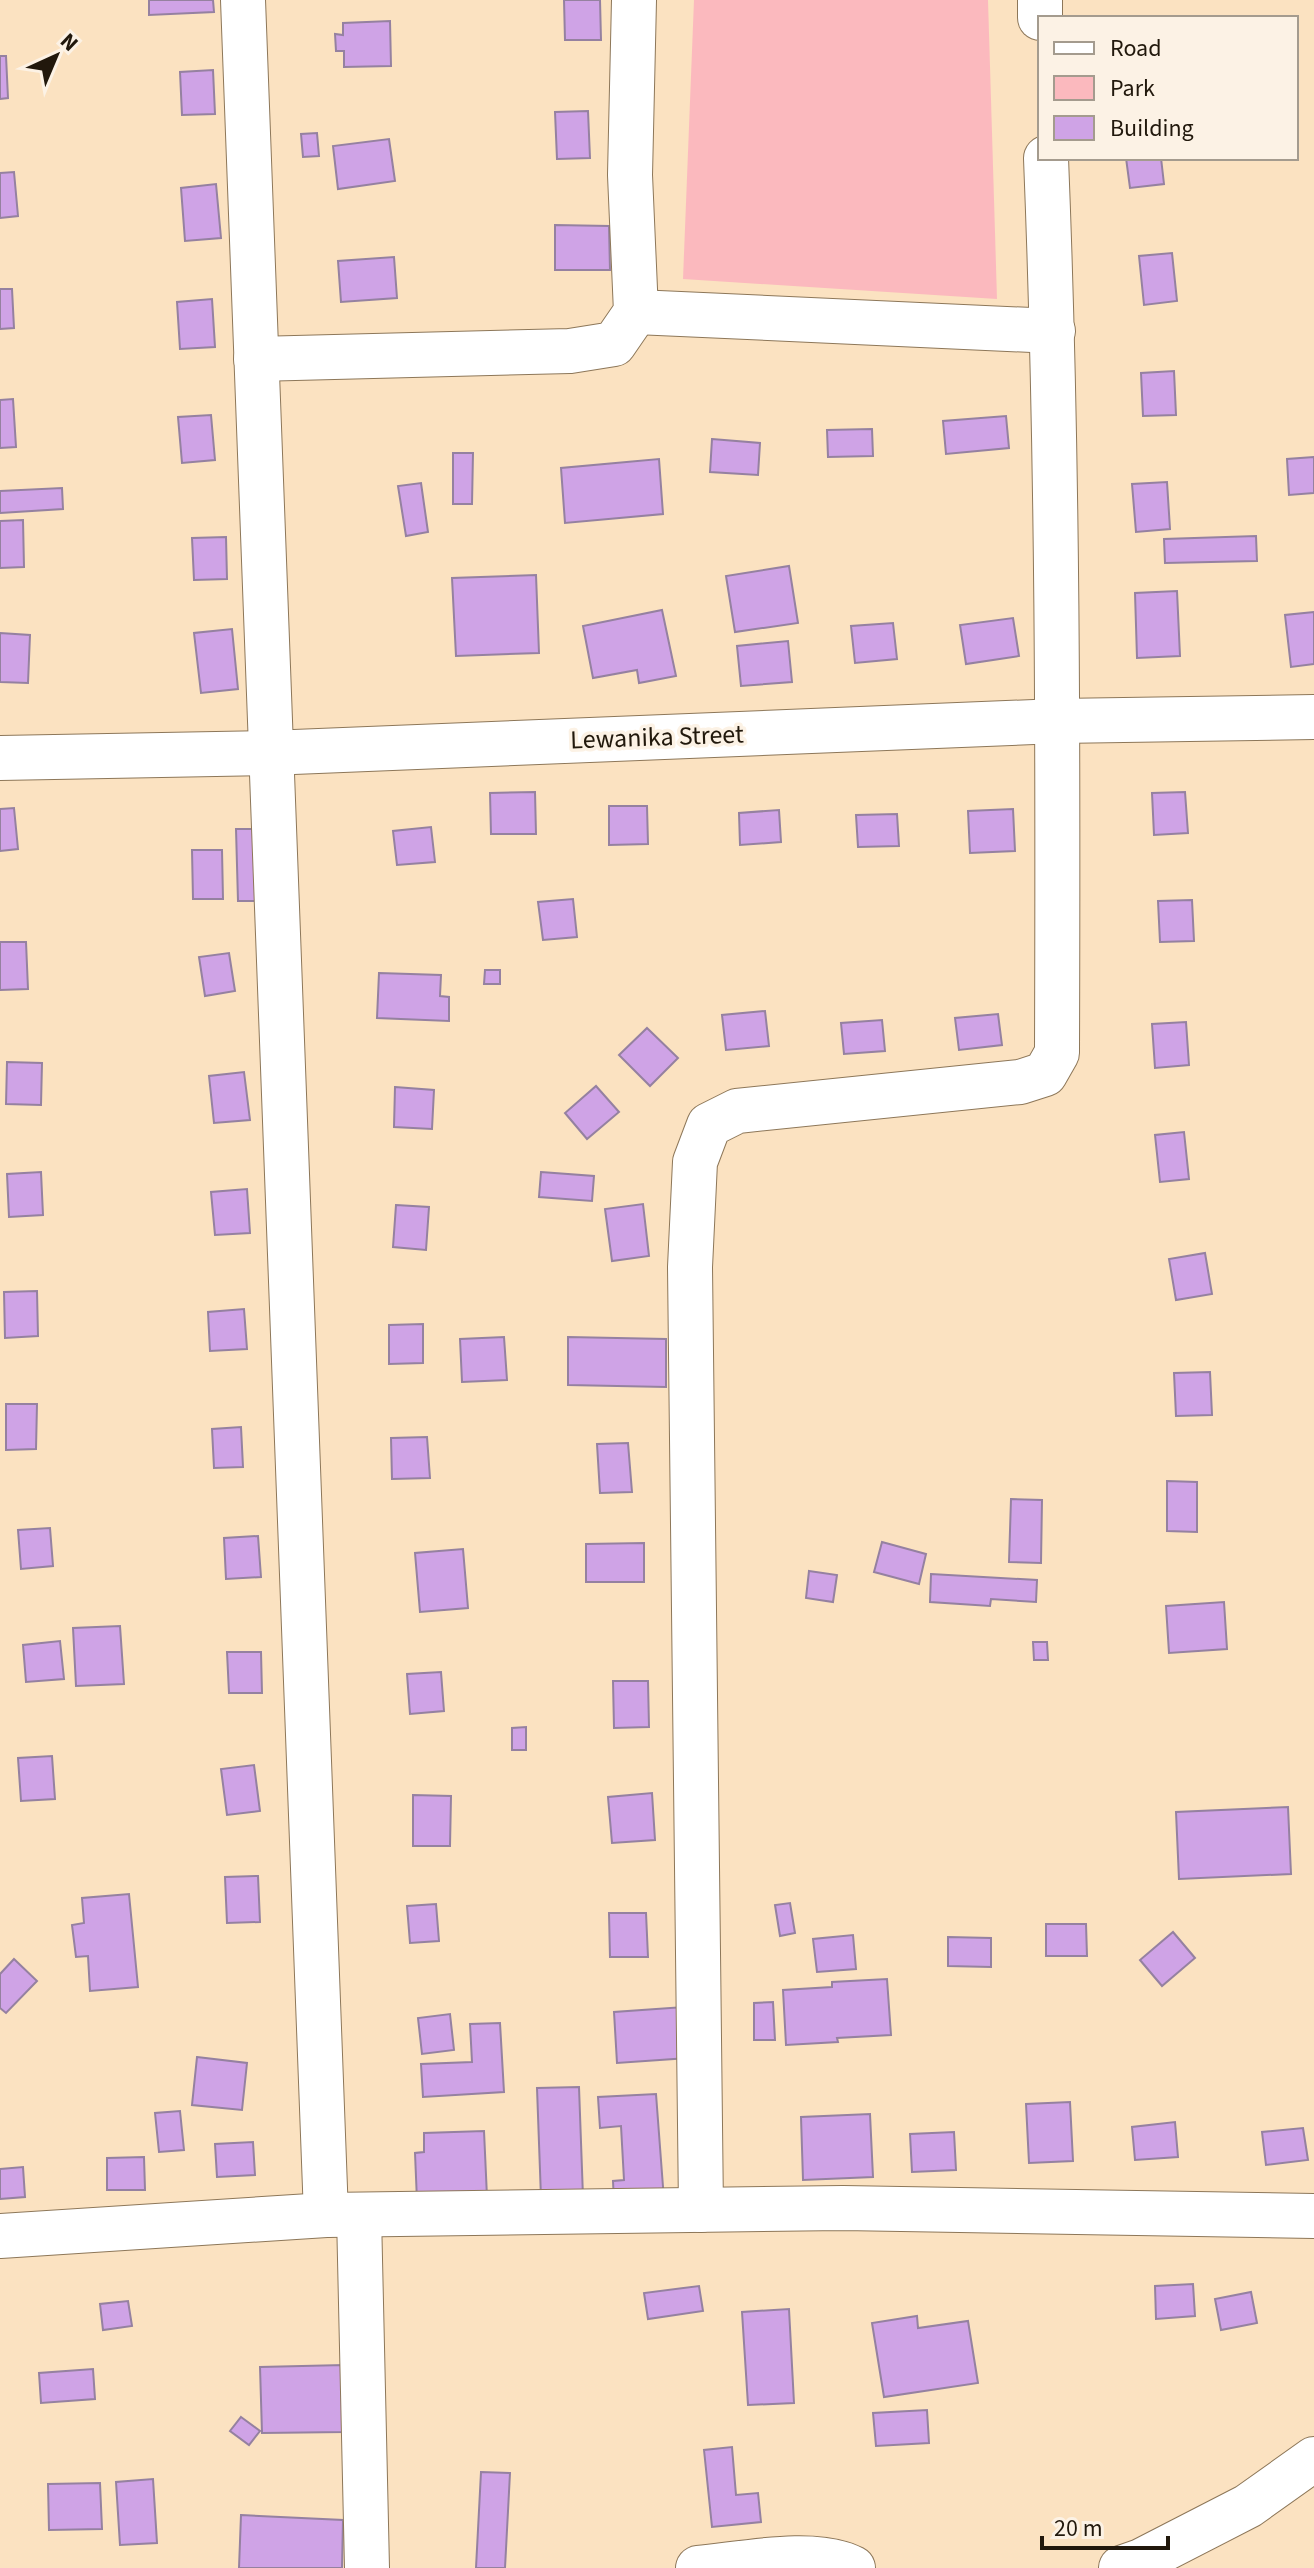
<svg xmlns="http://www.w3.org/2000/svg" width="1314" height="2568" font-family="'Source Sans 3',sans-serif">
  <rect width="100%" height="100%" fill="#fbe2c1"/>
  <path fill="#fbb9be" d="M 694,0 L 988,0 L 997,299 L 683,279 Z"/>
  <g fill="#cfa3e6" stroke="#9581a0" stroke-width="2">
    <path d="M 149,0 L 213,0 L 214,12 L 149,15 Z"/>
    <path d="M 564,0 L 600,0 L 601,40 L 565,40 Z"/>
    <path d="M 390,21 L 391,66 L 344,67 L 344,51 L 336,51 L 335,34 L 343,35 L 343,23 Z"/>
    <path d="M 0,56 L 6,56 L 8,98 L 0,99 Z"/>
    <path d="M 213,70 L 215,114 L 182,115 L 180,72 Z"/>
    <path d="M 588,111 L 590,158 L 557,159 L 555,112 Z"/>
    <path d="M 317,133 L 319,156 L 303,157 L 301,134 Z"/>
    <path d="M 389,139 L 395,181 L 338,189 L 333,146 Z"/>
    <path d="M 1126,158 L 1161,158 L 1164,184 L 1130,188 Z"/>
    <path d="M 14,172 L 18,216 L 0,218 L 0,173 Z"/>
    <path d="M 216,184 L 221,238 L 185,241 L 181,188 Z"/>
    <path d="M 555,225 L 609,226 L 610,270 L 555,270 Z"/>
    <path d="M 1172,253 L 1177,301 L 1144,305 L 1139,256 Z"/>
    <path d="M 394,257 L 397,298 L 341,302 L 338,261 Z"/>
    <path d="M 0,289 L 12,289 L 14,328 L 0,329 Z"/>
    <path d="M 212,299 L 215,347 L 180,349 L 177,302 Z"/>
    <path d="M 1174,371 L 1176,415 L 1143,416 L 1141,373 Z"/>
    <path d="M 13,399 L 16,447 L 0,448 L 0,400 Z"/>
    <path d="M 211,415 L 215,460 L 182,463 L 178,417 Z"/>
    <path d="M 1006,416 L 1009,448 L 946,454 L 943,421 Z"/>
    <path d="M 872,429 L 873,456 L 828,457 L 827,430 Z"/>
    <path d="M 712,439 L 760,443 L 758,475 L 710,472 Z"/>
    <path d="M 453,453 L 473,453 L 472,504 L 453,504 Z"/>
    <path d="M 1314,457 L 1314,493 L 1289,495 L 1287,459 Z"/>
    <path d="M 659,459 L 663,514 L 565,523 L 561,468 Z"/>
    <path d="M 1167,482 L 1170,529 L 1136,532 L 1132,484 Z"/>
    <path d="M 421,483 L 428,532 L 406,536 L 398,486 Z"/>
    <path d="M 62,488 L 63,509 L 0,513 L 0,491 Z"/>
    <path d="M 23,520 L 24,567 L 0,568 L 0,521 Z"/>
    <path d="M 1256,536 L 1257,561 L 1165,563 L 1164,539 Z"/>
    <path d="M 226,537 L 227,579 L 194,580 L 192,538 Z"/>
    <path d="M 789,566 L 798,623 L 735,632 L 726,576 Z"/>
    <path d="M 536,575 L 539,653 L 456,656 L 452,578 Z"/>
    <path d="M 1177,591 L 1180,656 L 1137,658 L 1135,593 Z"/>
    <path d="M 662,610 L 676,676 L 639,683 L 637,670 L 593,678 L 583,626 Z"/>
    <path d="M 1314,612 L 1314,664 L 1291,667 L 1285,615 Z"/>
    <path d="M 1013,618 L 1019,656 L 966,664 L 960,625 Z"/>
    <path d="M 893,623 L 897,659 L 855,663 L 851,626 Z"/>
    <path d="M 232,629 L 238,689 L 201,693 L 194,633 Z"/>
    <path d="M 0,633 L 30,635 L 28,683 L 0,682 Z"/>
    <path d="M 788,641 L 792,682 L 741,686 L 737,646 Z"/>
    <path d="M 535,792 L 536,834 L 491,834 L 490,793 Z"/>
    <path d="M 1185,792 L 1188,833 L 1154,835 L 1152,793 Z"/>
    <path d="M 609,806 L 647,806 L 648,844 L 609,845 Z"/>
    <path d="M 14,808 L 18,849 L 0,851 L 0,809 Z"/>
    <path d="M 1013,809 L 1015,851 L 970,853 L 968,811 Z"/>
    <path d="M 779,810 L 781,842 L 740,845 L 739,813 Z"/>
    <path d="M 897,814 L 899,846 L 858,847 L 856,815 Z"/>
    <path d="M 431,827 L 435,862 L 397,865 L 393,831 Z"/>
    <path d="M 236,829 L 270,829 L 272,901 L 238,901 Z"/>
    <path d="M 192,850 L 222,850 L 223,899 L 193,899 Z"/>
    <path d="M 573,899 L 577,937 L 543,940 L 538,902 Z"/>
    <path d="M 1192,900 L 1194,941 L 1160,942 L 1158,901 Z"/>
    <path d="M 0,942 L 26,942 L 28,989 L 0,990 Z"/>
    <path d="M 229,953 L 235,991 L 205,996 L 199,957 Z"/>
    <path d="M 485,970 L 500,970 L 500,984 L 484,984 Z"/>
    <path d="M 379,973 L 441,975 L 440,996 L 449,997 L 449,1021 L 377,1018 Z"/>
    <path d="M 765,1011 L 769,1046 L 726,1050 L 722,1015 Z"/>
    <path d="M 998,1014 L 1002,1045 L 959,1050 L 955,1018 Z"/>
    <path d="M 882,1020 L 885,1051 L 844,1054 L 841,1023 Z"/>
    <path d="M 1186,1022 L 1189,1065 L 1155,1068 L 1152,1024 Z"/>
    <path d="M 647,1028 L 678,1058 L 650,1086 L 619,1055 Z"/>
    <path d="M 7,1062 L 42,1063 L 41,1105 L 6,1104 Z"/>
    <path d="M 244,1072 L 250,1120 L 214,1123 L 209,1076 Z"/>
    <path d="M 596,1086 L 619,1112 L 587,1139 L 565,1113 Z"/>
    <path d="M 395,1087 L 434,1090 L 432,1129 L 394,1127 Z"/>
    <path d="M 1184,1132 L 1189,1179 L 1160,1182 L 1155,1135 Z"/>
    <path d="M 41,1172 L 43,1215 L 9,1217 L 7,1174 Z"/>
    <path d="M 541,1172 L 594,1176 L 592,1201 L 539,1197 Z"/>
    <path d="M 247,1189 L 250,1233 L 215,1235 L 211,1192 Z"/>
    <path d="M 643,1204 L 649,1256 L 612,1261 L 605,1209 Z"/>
    <path d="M 396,1205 L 429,1207 L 426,1250 L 393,1247 Z"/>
    <path d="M 1205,1253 L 1212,1294 L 1176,1300 L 1169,1259 Z"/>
    <path d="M 37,1291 L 38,1336 L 5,1338 L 4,1292 Z"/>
    <path d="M 244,1309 L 247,1349 L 210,1351 L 208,1312 Z"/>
    <path d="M 423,1324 L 423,1363 L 389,1364 L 389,1325 Z"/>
    <path d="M 504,1337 L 507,1380 L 462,1382 L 460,1339 Z"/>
    <path d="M 568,1337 L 666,1339 L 666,1387 L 568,1385 Z"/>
    <path d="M 1210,1372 L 1212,1415 L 1176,1416 L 1174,1373 Z"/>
    <path d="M 6,1404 L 37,1404 L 36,1449 L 6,1450 Z"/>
    <path d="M 241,1427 L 243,1467 L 214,1468 L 212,1429 Z"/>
    <path d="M 427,1437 L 430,1478 L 392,1479 L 391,1438 Z"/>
    <path d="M 628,1443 L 632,1492 L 600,1493 L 597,1444 Z"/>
    <path d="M 1167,1481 L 1197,1482 L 1197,1532 L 1167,1531 Z"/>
    <path d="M 1011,1499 L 1042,1500 L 1041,1563 L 1009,1562 Z"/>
    <path d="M 50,1528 L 53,1566 L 21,1569 L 18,1530 Z"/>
    <path d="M 258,1536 L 261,1577 L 226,1579 L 224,1538 Z"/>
    <path d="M 882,1542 L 926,1554 L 919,1584 L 874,1572 Z"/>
    <path d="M 644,1543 L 644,1582 L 586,1582 L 586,1544 Z"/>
    <path d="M 463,1549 L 468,1608 L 420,1612 L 415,1553 Z"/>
    <path d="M 809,1571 L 837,1575 L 833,1602 L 806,1598 Z"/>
    <path d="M 931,1574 L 1037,1580 L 1036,1602 L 991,1599 L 990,1606 L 930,1602 Z"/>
    <path d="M 1224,1602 L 1227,1649 L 1169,1653 L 1166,1606 Z"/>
    <path d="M 120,1626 L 124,1684 L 76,1686 L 73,1628 Z"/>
    <path d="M 60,1641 L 64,1679 L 26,1682 L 23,1645 Z"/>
    <path d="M 1033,1642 L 1047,1642 L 1048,1660 L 1034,1660 Z"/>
    <path d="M 227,1652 L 261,1652 L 262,1693 L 229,1693 Z"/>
    <path d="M 441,1672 L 444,1711 L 410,1714 L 407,1674 Z"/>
    <path d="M 613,1681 L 648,1681 L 649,1727 L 614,1728 Z"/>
    <path d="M 526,1727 L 526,1750 L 512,1750 L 512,1728 Z"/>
    <path d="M 52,1756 L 55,1799 L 21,1801 L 18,1758 Z"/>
    <path d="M 254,1765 L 260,1811 L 227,1815 L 221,1769 Z"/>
    <path d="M 652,1793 L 655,1840 L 612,1843 L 608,1797 Z"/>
    <path d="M 413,1795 L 451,1796 L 450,1846 L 413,1846 Z"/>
    <path d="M 1288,1807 L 1291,1874 L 1179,1879 L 1176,1812 Z"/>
    <path d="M 258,1876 L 260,1922 L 227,1923 L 225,1877 Z"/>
    <path d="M 129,1894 L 138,1987 L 90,1991 L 88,1956 L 76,1957 L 72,1925 L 84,1923 L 82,1898 Z"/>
    <path d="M 790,1903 L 795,1933 L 780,1936 L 775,1905 Z"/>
    <path d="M 436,1904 L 439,1941 L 410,1943 L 407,1906 Z"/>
    <path d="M 609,1913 L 646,1913 L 648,1957 L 610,1957 Z"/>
    <path d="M 1046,1924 L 1086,1924 L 1087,1956 L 1046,1956 Z"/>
    <path d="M 1173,1932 L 1195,1958 L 1162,1986 L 1140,1960 Z"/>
    <path d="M 853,1935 L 856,1969 L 817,1972 L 813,1939 Z"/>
    <path d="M 948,1937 L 991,1938 L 991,1967 L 948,1966 Z"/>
    <path d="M 14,1959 L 37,1981 L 6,2013 L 0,2008 L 0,1974 Z"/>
    <path d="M 887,1979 L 891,2035 L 837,2038 L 838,2042 L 786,2045 L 783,1990 L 832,1987 L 832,1982 Z"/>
    <path d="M 773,2002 L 775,2040 L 754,2040 L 754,2003 Z"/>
    <path d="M 684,2007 L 688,2058 L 617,2063 L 614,2012 Z"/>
    <path d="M 450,2014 L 454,2050 L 422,2054 L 418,2018 Z"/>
    <path d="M 500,2023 L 504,2092 L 423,2097 L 421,2064 L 472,2062 L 470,2024 Z"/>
    <path d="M 197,2057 L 247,2063 L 242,2110 L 192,2105 Z"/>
    <path d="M 579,2087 L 583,2197 L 541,2198 L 537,2088 Z"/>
    <path d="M 656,2094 L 664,2200 L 614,2203 L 613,2181 L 624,2180 L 621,2126 L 600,2128 L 598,2097 Z"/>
    <path d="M 1070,2102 L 1073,2161 L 1029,2163 L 1026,2104 Z"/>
    <path d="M 180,2111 L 184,2150 L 159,2152 L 155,2113 Z"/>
    <path d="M 870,2114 L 873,2177 L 803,2180 L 801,2117 Z"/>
    <path d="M 1175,2122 L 1178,2157 L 1135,2160 L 1132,2127 Z"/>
    <path d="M 1303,2128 L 1308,2160 L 1266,2165 L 1262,2132 Z"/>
    <path d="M 484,2131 L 487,2197 L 417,2201 L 415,2153 L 424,2152 L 424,2133 Z"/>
    <path d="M 954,2132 L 956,2170 L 912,2172 L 910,2134 Z"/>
    <path d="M 253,2142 L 255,2175 L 217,2177 L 215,2144 Z"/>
    <path d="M 144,2157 L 145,2190 L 107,2190 L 107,2158 Z"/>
    <path d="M 23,2167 L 25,2197 L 0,2199 L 0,2169 Z"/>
    <path d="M 1193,2284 L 1195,2316 L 1156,2319 L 1155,2286 Z"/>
    <path d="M 699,2286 L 703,2311 L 648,2319 L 644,2293 Z"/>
    <path d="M 1251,2292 L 1257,2323 L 1221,2330 L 1215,2299 Z"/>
    <path d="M 128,2301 L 132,2326 L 103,2330 L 100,2304 Z"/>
    <path d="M 789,2309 L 794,2403 L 748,2405 L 742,2312 Z"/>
    <path d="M 917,2316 L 918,2328 L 968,2321 L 978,2383 L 884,2397 L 872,2323 Z"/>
    <path d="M 344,2365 L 345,2432 L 262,2433 L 260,2367 Z"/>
    <path d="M 93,2369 L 95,2399 L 41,2403 L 39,2373 Z"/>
    <path d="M 927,2410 L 929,2443 L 876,2446 L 873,2413 Z"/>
    <path d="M 241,2417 L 260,2431 L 249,2445 L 230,2431 Z"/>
    <path d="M 732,2447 L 736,2495 L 758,2493 L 761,2522 L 712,2527 L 704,2450 Z"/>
    <path d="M 481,2472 L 510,2473 L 505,2568 L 476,2568 Z"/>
    <path d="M 153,2479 L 157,2543 L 120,2545 L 116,2482 Z"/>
    <path d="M 100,2483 L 102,2529 L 49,2530 L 48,2484 Z"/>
    <path d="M 241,2515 L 343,2520 L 342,2568 L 239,2568 Z"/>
  </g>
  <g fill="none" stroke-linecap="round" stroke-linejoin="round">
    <g stroke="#8d7759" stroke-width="46">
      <g id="street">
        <path d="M 243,0 L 326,2215"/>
        <path d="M 1040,0 L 1040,18"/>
        <path d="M 636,312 L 1053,331"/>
        <path d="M 256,359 L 570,351 L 614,344 L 636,312 L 630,175 L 634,0"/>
        <path d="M 0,758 L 269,753 L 1058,721 L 1314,717"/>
        <path d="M 701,2210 L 690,1267 L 695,1162 L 709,1125 L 737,1111 L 1020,1082 L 1045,1074 L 1057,1053 C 1058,755 1058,456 1046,158"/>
        <path d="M 359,2215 L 367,2568"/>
        <path d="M 0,2236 L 326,2215 L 843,2208 L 1314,2216"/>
        <path d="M 698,2568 C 742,2564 814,2548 853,2568"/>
        <path d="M 1121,2568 L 1141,2561 L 1248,2506 L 1314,2459"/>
      </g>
    </g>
    <use href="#street" stroke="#fff" stroke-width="44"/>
  </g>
  <g text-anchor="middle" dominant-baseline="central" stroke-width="7" stroke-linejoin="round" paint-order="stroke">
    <g font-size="26" fill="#21180c" stroke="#fcf2e5">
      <text transform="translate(657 737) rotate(-2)">Lewanika Street</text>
    </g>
  </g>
  <rect x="1038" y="16" width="260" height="144" fill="#fcf2e5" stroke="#a49b8e" stroke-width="2"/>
  <rect x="1054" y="42" width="40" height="12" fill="#ffffff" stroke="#a49b8e" stroke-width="2"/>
  <text x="1110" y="56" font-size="24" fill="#21180c">Road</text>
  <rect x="1054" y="76" width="40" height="24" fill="#fbb9be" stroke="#a49b8e" stroke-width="2"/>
  <text x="1110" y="96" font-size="24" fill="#21180c">Park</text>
  <rect x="1054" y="116" width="40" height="24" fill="#cfa3e6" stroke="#a49b8e" stroke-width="2"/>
  <text x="1110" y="136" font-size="24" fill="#21180c">Building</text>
  <g transform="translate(56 56) rotate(44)" stroke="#fcf2e5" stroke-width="6" paint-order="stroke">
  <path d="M0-6L14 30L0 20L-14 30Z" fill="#21180c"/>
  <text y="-12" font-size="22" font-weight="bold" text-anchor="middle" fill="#21180c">N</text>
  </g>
  <path d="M1042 2536v12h126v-12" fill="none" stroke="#21180c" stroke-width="4"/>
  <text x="1054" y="2536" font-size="24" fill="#21180c" stroke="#fcf2e5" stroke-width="6" paint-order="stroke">20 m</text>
</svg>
